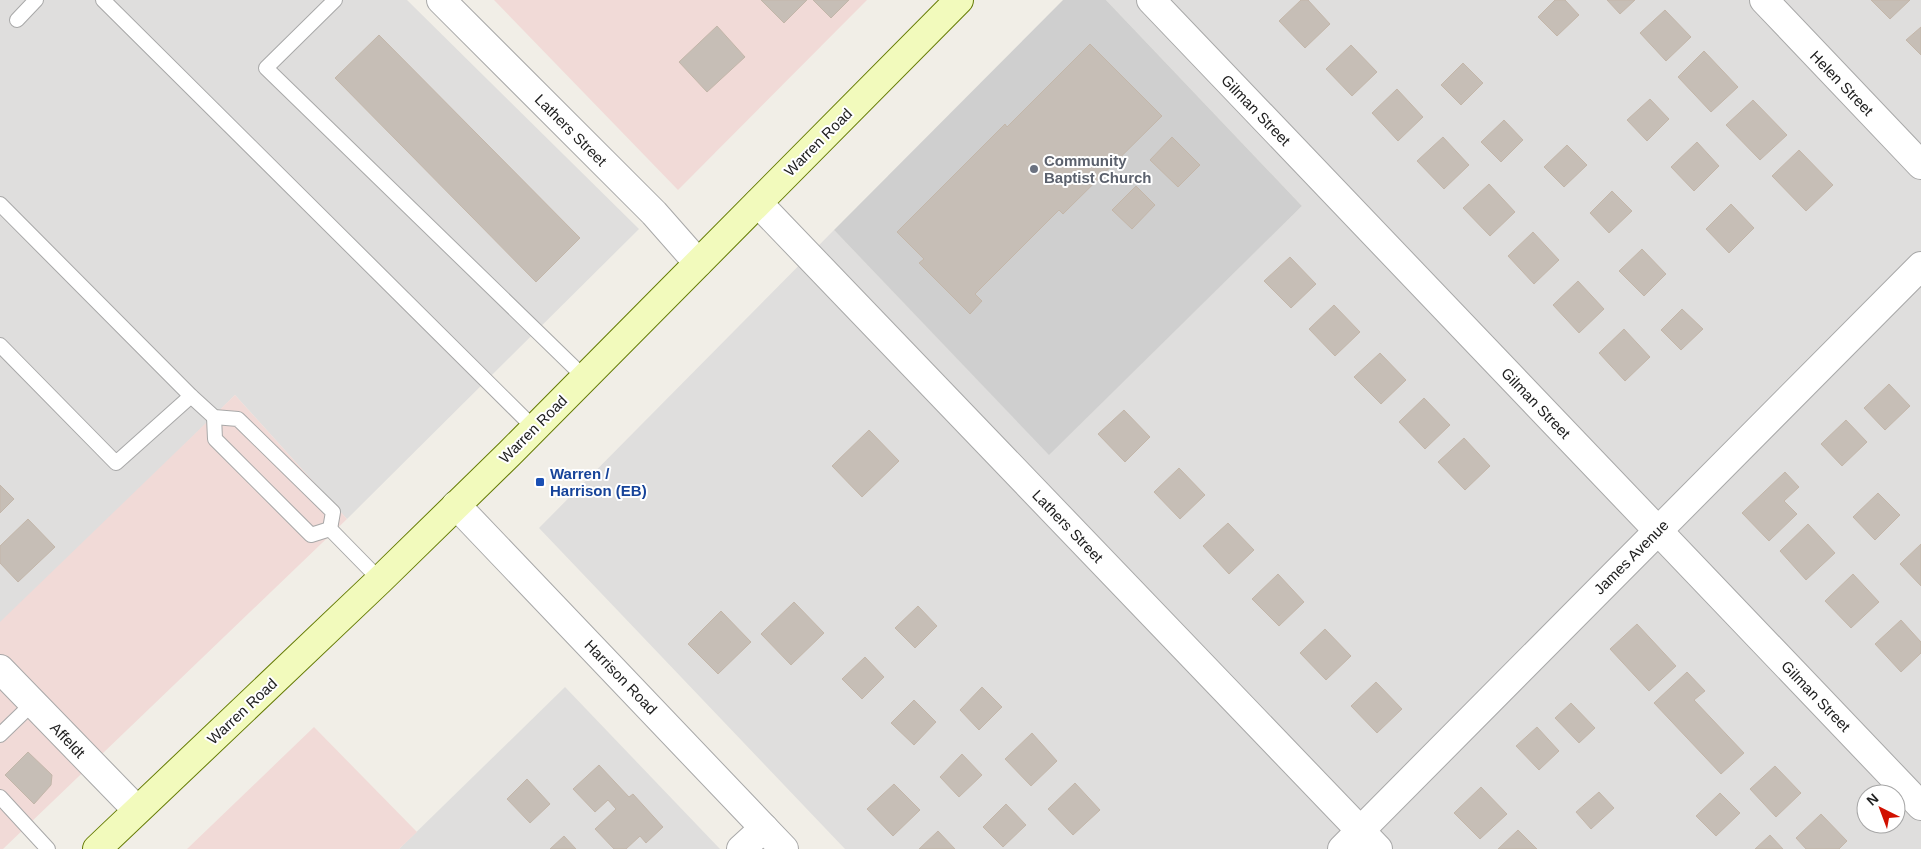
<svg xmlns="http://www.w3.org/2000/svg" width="1921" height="849" font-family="Helvetica,sans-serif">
  <rect width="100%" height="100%" fill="#f1eee7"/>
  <g fill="#dfdedd" fill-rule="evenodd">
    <path d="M 0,0 L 407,0 L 639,229 L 347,519 L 235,395 L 0,626 Z"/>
    <path d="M 1106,0 L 1921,0 L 1921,849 L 845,849 L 539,528 L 834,230 L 1049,454 L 1302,206 ZM 1866,794 L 1896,794 L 1896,824 L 1866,824 Z"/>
    <path d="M 565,687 L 720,849 L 399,849 Z"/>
  </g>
  <g fill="#f1dad7">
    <path d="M 494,0 L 867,0 L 678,190 Z"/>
    <path d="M 235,395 L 347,519 L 3,849 L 0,849 L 0,622 Z"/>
    <path d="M 314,727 L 417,832 L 399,849 L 187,849 Z"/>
  </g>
  <path fill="#cfcfcf" d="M 1063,0 L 1106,0 L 1302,206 L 1049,455 L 834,230 Z"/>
  <g fill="#c6beb6" stroke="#c3b6a9">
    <path d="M 761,0 L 807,0 L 784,23 Z"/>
    <path d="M 813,0 L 849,0 L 831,18 Z"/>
    <path d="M 1301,0 L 1308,0 L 1330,24 L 1305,48 L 1279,21 Z"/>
    <path d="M 1555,0 L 1565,0 L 1579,15 L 1557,36 L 1538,17 Z"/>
    <path d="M 1607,0 L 1635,0 L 1620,14 Z"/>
    <path d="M 1871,0 L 1910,0 L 1890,19 Z"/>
    <path d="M 1665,10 L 1691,37 L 1666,61 L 1640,33 Z"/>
    <path d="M 717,26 L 745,57 L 707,92 L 679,62 Z"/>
    <path d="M 1921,27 L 1921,55 L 1906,40 Z"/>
    <path d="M 379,35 L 580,238 L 536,282 L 335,78 Z"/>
    <path d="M 1090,44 L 1162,116 L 1063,214 L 1059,210 L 975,294 L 982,301 L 970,314 L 919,263 L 924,259 L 897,232 L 1005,124 L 1007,127 Z"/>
    <path d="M 1351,45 L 1377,72 L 1352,96 L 1326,69 Z"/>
    <path d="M 1704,51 L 1738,87 L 1711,112 L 1678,77 Z"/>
    <path d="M 1463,63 L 1483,83 L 1461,105 L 1441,85 Z"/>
    <path d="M 1397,89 L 1423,117 L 1398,141 L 1372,113 Z"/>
    <path d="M 1650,99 L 1669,119 L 1647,141 L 1627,120 Z"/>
    <path d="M 1753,100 L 1787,135 L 1760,160 L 1726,125 Z"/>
    <path d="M 1504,120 L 1523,140 L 1501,162 L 1481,142 Z"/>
    <path d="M 1172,137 L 1200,165 L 1178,187 L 1150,160 Z"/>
    <path d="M 1443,137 L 1469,165 L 1444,189 L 1417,161 Z"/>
    <path d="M 1697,142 L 1719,166 L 1694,191 L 1671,167 Z"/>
    <path d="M 1567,145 L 1587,165 L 1564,187 L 1544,167 Z"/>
    <path d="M 1799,150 L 1833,185 L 1806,211 L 1772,176 Z"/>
    <path d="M 1489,184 L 1515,212 L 1490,236 L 1463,208 Z"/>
    <path d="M 1136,186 L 1155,205 L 1132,229 L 1112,210 Z"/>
    <path d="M 1612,191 L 1632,211 L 1609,233 L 1590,213 Z"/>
    <path d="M 1731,204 L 1754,228 L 1729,253 L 1706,229 Z"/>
    <path d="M 1533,232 L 1559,260 L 1534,284 L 1508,256 Z"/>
    <path d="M 1642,249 L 1666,274 L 1644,296 L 1619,271 Z"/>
    <path d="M 1290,257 L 1316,284 L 1291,308 L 1264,281 Z"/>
    <path d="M 1578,281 L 1604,309 L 1579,333 L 1553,305 Z"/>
    <path d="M 1334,305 L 1360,332 L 1335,356 L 1309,329 Z"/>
    <path d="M 1682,309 L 1703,329 L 1681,350 L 1661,330 Z"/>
    <path d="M 1624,329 L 1650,357 L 1625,381 L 1599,353 Z"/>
    <path d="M 1380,353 L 1406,380 L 1381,404 L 1354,377 Z"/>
    <path d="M 1889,384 L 1910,406 L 1885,430 L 1864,408 Z"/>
    <path d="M 1424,398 L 1450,425 L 1425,449 L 1399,422 Z"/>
    <path d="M 1124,410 L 1150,437 L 1125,462 L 1098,434 Z"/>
    <path d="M 1846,420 L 1867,442 L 1842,466 L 1821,444 Z"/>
    <path d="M 869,430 L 899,461 L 862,497 L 832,466 Z"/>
    <path d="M 1464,438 L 1490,466 L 1465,490 L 1438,462 Z"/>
    <path d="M 1179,468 L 1205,495 L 1180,519 L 1154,492 Z"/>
    <path d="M 1785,472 L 1799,487 L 1784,501 L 1797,514 L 1769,541 L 1742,513 Z"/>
    <path d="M 0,485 L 14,499 L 0,513 Z"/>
    <path d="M 1878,493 L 1900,515 L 1875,540 L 1853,517 Z"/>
    <path d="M 28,519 L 55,547 L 18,582 L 0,563 L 0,546 Z"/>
    <path d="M 1228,523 L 1254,550 L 1229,574 L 1203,546 Z"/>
    <path d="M 1808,524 L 1835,553 L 1806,580 L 1780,551 Z"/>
    <path d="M 1921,544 L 1921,586 L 1900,564 Z"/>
    <path d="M 1278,574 L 1304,602 L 1279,626 L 1252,599 Z"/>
    <path d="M 1853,574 L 1879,602 L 1851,628 L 1825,601 Z"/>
    <path d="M 794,602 L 824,633 L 791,665 L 761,634 Z"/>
    <path d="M 918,606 L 937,626 L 915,648 L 895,628 Z"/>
    <path d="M 721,611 L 751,642 L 718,674 L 688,644 Z"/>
    <path d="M 1901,620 L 1921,642 L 1921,653 L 1901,672 L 1875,644 Z"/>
    <path d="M 1637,624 L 1676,666 L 1649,691 L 1610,649 Z"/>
    <path d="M 1325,629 L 1351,656 L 1326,680 L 1300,653 Z"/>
    <path d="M 865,657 L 884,677 L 862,699 L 842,679 Z"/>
    <path d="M 1687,672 L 1705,691 L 1694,700 L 1744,753 L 1721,774 L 1654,703 Z"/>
    <path d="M 1376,682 L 1402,709 L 1377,733 L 1351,706 Z"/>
    <path d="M 982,687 L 1002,707 L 979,730 L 960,710 Z"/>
    <path d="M 914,700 L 936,722 L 914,745 L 891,723 Z"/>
    <path d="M 1571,703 L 1595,728 L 1579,743 L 1555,718 Z"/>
    <path d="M 1537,727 L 1559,751 L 1539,770 L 1516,746 Z"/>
    <path d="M 1032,733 L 1057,761 L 1031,786 L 1005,759 Z"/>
    <path d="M 28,752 L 52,775 L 51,785 L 34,804 L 5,775 Z"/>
    <path d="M 962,754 L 982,775 L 959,797 L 940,777 Z"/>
    <path d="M 599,765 L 629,797 L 633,794 L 663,827 L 646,843 L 640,836 L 626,849 L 614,849 L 595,829 L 616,809 L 608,800 L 595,812 L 573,789 Z"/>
    <path d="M 1775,766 L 1801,793 L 1776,817 L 1750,789 Z"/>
    <path d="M 527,779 L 550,804 L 530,823 L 507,799 Z"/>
    <path d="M 1075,783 L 1100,810 L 1073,835 L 1048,809 Z"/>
    <path d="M 894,784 L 920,810 L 893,836 L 867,809 Z"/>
    <path d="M 1481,787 L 1507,814 L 1480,839 L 1454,813 Z"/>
    <path d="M 1599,792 L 1614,808 L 1591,829 L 1576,812 Z"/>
    <path d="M 1720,793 L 1740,813 L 1716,836 L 1696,816 Z"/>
    <path d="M 1006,804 L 1026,825 L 1003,847 L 983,827 Z"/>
    <path d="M 1821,814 L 1847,841 L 1839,849 L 1806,849 L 1796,838 Z"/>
    <path d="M 1518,830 L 1537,849 L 1498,849 Z"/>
    <path d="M 938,831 L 955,849 L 919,849 Z"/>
    <path d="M 1770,835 L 1783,849 L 1755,849 Z"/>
    <path d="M 564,836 L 576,849 L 550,849 Z"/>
  </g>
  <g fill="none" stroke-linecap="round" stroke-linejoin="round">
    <g stroke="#a8a8a8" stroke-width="16">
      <g id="service">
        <path d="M 103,0 L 534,428"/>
        <path d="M 335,0 L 266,68 L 584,377"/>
        <path d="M 17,20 L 36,0"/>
        <path d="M 0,204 L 191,396 L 214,417 L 238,419 L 333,512 L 330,529"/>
        <path d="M 0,345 L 116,463 L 191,396"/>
        <path d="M 214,417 L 215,439 L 311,535 L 330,529"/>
        <path d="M 330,529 L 380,580"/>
        <path d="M 0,735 L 33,703"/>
        <path d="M 0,797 L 48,849"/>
      </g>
    </g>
    <g stroke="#a8a8a8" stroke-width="30">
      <g id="minor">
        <path d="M 441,0 L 654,213 L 698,263"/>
        <path d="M 1151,0 L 1921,806"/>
        <path d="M 1764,0 L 1921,165"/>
        <path d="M 758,203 L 1378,849"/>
        <path d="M 0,669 L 137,810"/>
        <path d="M 741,849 L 764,828"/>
        <path d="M 1342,849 L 1921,266"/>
      </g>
    </g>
    <g stroke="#a8a8a8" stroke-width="30">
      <path id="tertiary" d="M 456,505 L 784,849"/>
    </g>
    <g stroke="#657b04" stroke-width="30">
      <path id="secondary" d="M 97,849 L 380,580 L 510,453 L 959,0"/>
    </g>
    <use href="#service" stroke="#fff" stroke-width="14"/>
    <use href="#minor" stroke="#fff" stroke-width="28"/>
    <use href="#tertiary" stroke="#fff" stroke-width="28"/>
    <use href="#secondary" stroke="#f2fabc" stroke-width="28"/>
  </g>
  <circle fill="#6b7280" stroke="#fff" stroke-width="2" cx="1034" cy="169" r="5"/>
  <rect fill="#1a4fb4" stroke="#fff" stroke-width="2" x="535" y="477" width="10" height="10" rx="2.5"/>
  <g text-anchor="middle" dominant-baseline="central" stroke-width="4" stroke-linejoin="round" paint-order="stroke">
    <g font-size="15" fill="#212121" stroke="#fff">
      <text transform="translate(1842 83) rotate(46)">Helen Street</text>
      <text transform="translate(1256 110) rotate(46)">Gilman Street</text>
      <text transform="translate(571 130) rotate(45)">Lathers Street</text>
      <text transform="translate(818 142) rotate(-45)">Warren Road</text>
      <text transform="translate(1536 403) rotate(46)">Gilman Street</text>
      <text transform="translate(533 429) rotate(-45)">Warren Road</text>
      <text transform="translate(1068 526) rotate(46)">Lathers Street</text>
      <text transform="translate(1631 557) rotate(-45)">James Avenue</text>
      <text transform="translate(621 677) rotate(46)">Harrison Road</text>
      <text transform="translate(1816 696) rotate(46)">Gilman Street</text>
      <text transform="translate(242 711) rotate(-43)">Warren Road</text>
      <text transform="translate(68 740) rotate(46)">Affeldt</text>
    </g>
    <g font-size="15" font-weight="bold" fill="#5b616d" stroke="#fff" text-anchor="start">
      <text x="1044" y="160">Community<tspan x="1044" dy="17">Baptist Church</tspan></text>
    </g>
    <g font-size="15" font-weight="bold" fill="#164399" stroke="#fff" text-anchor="start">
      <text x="550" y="473">Warren /<tspan x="550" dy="17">Harrison (EB)</tspan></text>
    </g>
  </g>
  <g transform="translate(1881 809) rotate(318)"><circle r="24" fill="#ffffff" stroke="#a6a6a6"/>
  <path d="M0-4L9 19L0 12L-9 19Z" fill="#d11000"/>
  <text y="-8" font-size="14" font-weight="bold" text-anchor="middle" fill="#212121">N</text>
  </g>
</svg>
